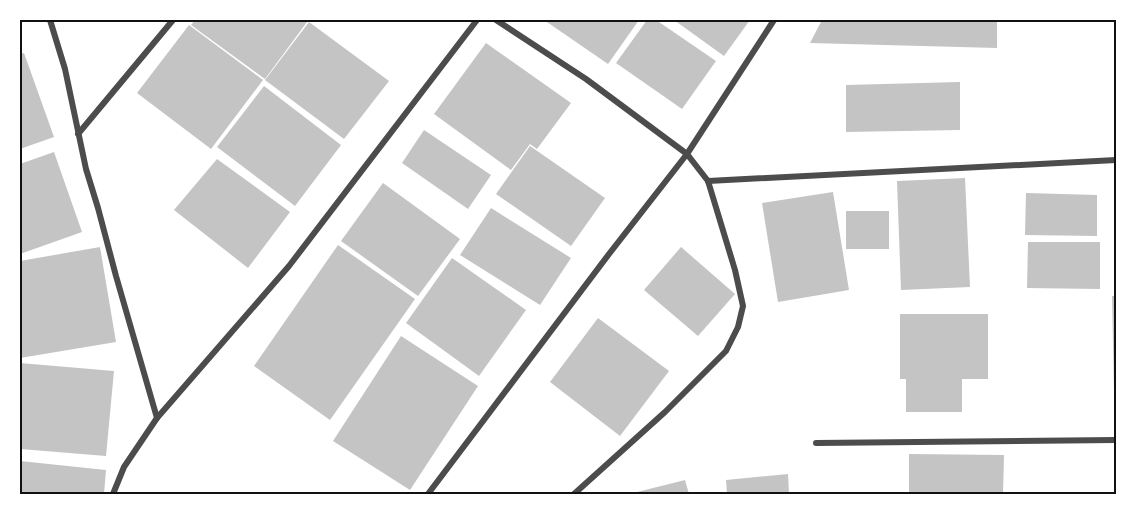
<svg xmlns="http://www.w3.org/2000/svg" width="1136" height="514" font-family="Signika,sans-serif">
  <rect width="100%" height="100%" fill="#fff"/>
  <g fill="#c4c4c4">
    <path d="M 195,20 L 304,20 L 307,22 L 265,79 L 191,25 Z"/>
    <path d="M 544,20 L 639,20 L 608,64 Z"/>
    <path d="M 647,20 L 656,20 L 716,61 L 682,109 L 616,63 Z"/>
    <path d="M 674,20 L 750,20 L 724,56 Z"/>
    <path d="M 822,20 L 997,20 L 997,48 L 810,43 Z"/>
    <path d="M 309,22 L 389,81 L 344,139 L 265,80 Z"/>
    <path d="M 189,25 L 263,80 L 211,149 L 137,93 Z"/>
    <path d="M 486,43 L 571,103 L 537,149 L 530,144 L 511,170 L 434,114 Z"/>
    <path d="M 24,53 L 54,137 L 20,149 L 20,54 Z"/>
    <path d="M 960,82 L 960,130 L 846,132 L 846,85 Z"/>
    <path d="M 264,86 L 341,145 L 295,206 L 217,147 Z"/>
    <path d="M 424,130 L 491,175 L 468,209 L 402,163 Z"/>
    <path d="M 530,146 L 605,198 L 571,246 L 496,194 Z"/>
    <path d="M 54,152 L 82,232 L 20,254 L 20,164 Z"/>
    <path d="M 217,159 L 290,212 L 248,268 L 174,210 Z"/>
    <path d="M 965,178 L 970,287 L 901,290 L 897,181 Z"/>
    <path d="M 383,183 L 460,239 L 418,296 L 341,241 Z"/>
    <path d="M 833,192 L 849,290 L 778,302 L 762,203 Z"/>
    <path d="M 1026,193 L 1097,195 L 1097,236 L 1025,235 Z"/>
    <path d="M 491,208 L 571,258 L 540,305 L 460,255 Z"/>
    <rect x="846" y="211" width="43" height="38"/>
    <path d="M 1028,242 L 1100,242 L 1100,289 L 1027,288 Z"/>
    <path d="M 338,245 L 415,299 L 330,420 L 254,366 Z"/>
    <path d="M 100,247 L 116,342 L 20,358 L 20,261 Z"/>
    <path d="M 681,247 L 735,294 L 698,336 L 644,290 Z"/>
    <path d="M 452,258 L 526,310 L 479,376 L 406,323 Z"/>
    <path d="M 1112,296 L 1116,296 L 1116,391 L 1114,391 Z"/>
    <path d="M 900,314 L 988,314 L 988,379 L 962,379 L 962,412 L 906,412 L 906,379 L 900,379 Z"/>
    <path d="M 598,318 L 669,371 L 620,436 L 550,382 Z"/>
    <path d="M 401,336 L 478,386 L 410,490 L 333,441 Z"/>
    <path d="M 20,363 L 114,371 L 106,456 L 20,449 Z"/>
    <path d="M 909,454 L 1004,455 L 1003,494 L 909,494 Z"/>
    <path d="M 20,461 L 106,470 L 104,494 L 20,494 Z"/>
    <path d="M 788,474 L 789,494 L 727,494 L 726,480 Z"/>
    <path d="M 685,480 L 689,494 L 629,494 Z"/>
  </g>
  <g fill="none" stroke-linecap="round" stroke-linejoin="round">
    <g stroke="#4c4c4c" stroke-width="6">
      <path d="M 50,20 L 65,69 L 86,169 L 98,208 L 116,276 L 157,418 L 124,467 L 113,494"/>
      <path d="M 496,20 L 586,79 L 687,154 L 708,181 L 735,270 L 743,306 L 738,327 L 726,351 L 665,412 L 574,494"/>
      <path d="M 78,134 L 173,20"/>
      <path d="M 708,181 L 1116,160"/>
      <path d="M 157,418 L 289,266 L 477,20"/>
      <path d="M 816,443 L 1116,440"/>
      <path d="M 428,494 L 609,254 L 687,154 L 774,20"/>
    </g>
  </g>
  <rect width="1136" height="514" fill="none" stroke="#ffffff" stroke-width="42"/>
  <rect x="21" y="21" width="1094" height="472" fill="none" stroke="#111" stroke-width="2"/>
</svg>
